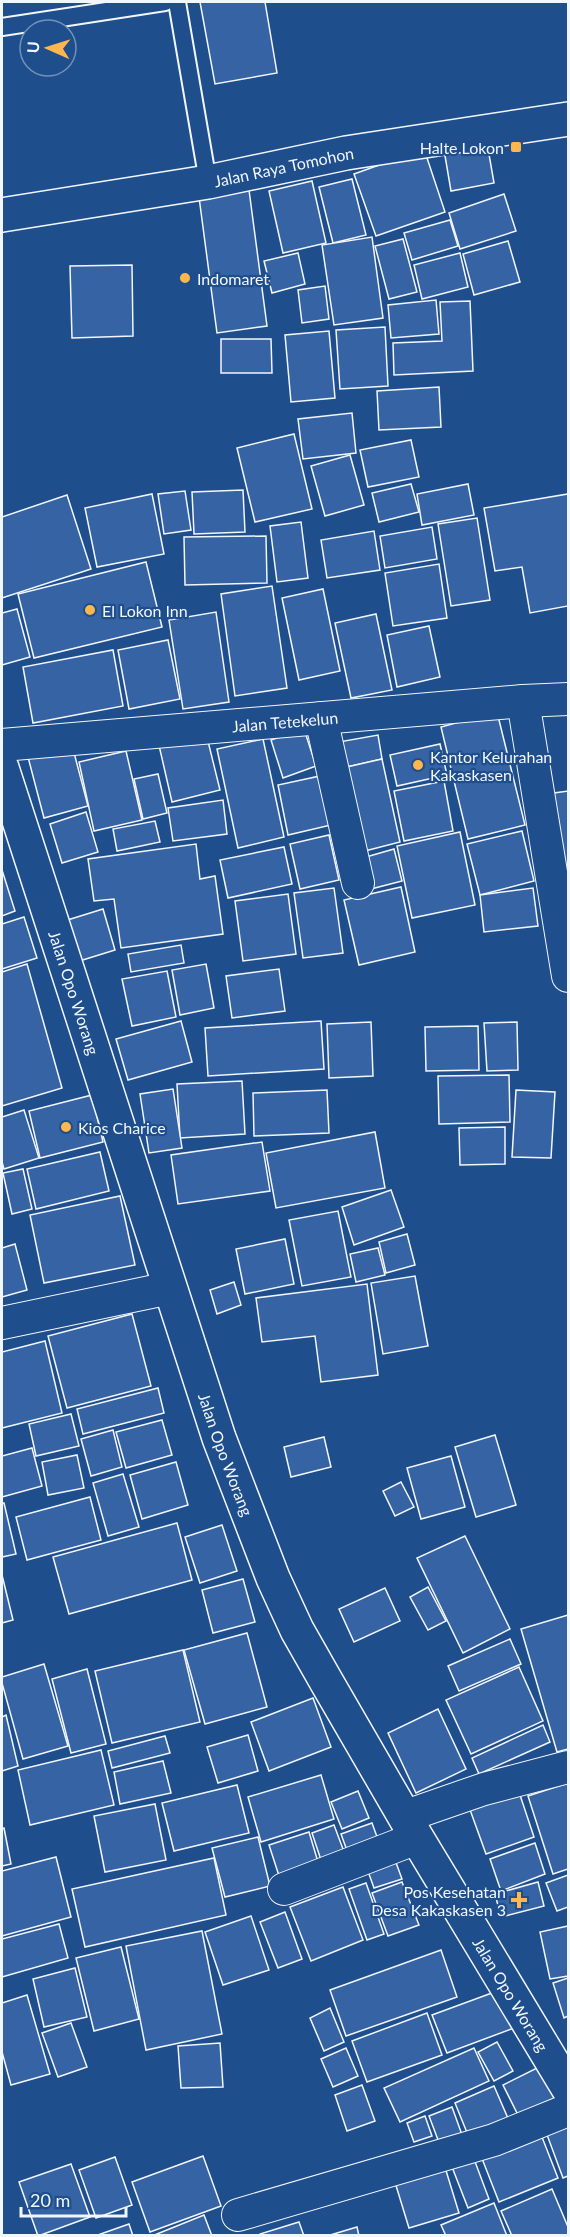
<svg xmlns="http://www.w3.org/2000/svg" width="570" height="2237" font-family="Lato,sans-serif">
  <rect width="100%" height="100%" fill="#1f4e8c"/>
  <g fill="#3563a3" stroke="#f2f6ff" stroke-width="1.5">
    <path d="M 200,2 L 265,2 L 277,73 L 215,84 Z"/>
    <path d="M 486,137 L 494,183 L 451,191 L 443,144 Z"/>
    <path d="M 424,149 L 445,212 L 376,236 L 354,174 Z"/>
    <path d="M 352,179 L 366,235 L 333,243 L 319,187 Z"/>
    <path d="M 312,181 L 326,243 L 283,253 L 269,191 Z"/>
    <path d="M 249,190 L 267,326 L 217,333 L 199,197 Z"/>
    <path d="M 504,194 L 516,231 L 460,249 L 449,213 Z"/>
    <path d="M 450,220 L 458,246 L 412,260 L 404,233 Z"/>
    <path d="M 372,237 L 383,318 L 334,325 L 322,245 Z"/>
    <path d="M 403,239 L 417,292 L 389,299 L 375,246 Z"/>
    <path d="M 508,241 L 520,282 L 474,295 L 463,254 Z"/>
    <path d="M 298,253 L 305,284 L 272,293 L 264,261 Z"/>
    <path d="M 460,253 L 468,287 L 422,299 L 414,265 Z"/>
    <path d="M 132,265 L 133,336 L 72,338 L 70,266 Z"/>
    <path d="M 325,286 L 329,319 L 302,323 L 298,290 Z"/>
    <path d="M 436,300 L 439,334 L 391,338 L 388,305 Z"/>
    <path d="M 470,301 L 473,371 L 394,375 L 393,343 L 442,341 L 440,302 Z"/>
    <path d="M 385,327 L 388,386 L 340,389 L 336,330 Z"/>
    <path d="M 329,331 L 335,398 L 291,402 L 285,335 Z"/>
    <path d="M 221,339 L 271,339 L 272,373 L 221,373 Z"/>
    <path d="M 439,387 L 441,427 L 379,430 L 377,391 Z"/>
    <path d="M 352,413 L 356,453 L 303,459 L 298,419 Z"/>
    <path d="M 294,434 L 312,509 L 255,522 L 237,448 Z"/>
    <path d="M 411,440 L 419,477 L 368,487 L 360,450 Z"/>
    <path d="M 350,455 L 364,505 L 325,516 L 311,466 Z"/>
    <path d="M 411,484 L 419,512 L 379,522 L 372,493 Z"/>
    <path d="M 468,484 L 474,515 L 422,525 L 417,494 Z"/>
    <path d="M 243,490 L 245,532 L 194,534 L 192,492 Z"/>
    <path d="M 185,491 L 191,530 L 164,534 L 158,494 Z"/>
    <path d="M 152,494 L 164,554 L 97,567 L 85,508 Z"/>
    <path d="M 568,494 L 568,606 L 530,613 L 522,567 L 495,571 L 484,508 Z"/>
    <path d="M 67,495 L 91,569 L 2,598 L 2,517 Z"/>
    <path d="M 477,518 L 490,600 L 451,606 L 438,524 Z"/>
    <path d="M 301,522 L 308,578 L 277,582 L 270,526 Z"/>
    <path d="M 432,527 L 437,559 L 385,568 L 380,536 Z"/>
    <path d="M 374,531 L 380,570 L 327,578 L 321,540 Z"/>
    <path d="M 266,536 L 267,583 L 185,585 L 184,537 Z"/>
    <path d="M 146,562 L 162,627 L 34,658 L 18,594 Z"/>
    <path d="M 439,564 L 447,618 L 393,626 L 385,573 Z"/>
    <path d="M 272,586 L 287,688 L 235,696 L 221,594 Z"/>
    <path d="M 323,589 L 340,671 L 299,680 L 282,598 Z"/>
    <path d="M 17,609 L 30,657 L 2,665 L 2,613 Z"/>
    <path d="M 216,612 L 229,702 L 183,709 L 169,620 Z"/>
    <path d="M 376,614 L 392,690 L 351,698 L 335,623 Z"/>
    <path d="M 429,626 L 440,677 L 397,687 L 387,635 Z"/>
    <path d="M 168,640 L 180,699 L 129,709 L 118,650 Z"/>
    <path d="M 113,650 L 123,706 L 33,723 L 23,667 Z"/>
    <path d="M 497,712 L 525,825 L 468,839 L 441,727 Z"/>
    <path d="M 205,729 L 220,790 L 172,802 L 158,741 Z"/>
    <path d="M 304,729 L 316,766 L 283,778 L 271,740 Z"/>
    <path d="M 378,735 L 382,759 L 338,769 L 333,743 Z"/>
    <path d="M 263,739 L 284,837 L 238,848 L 217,749 Z"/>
    <path d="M 440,744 L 447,775 L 397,786 L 390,755 Z"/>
    <path d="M 72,745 L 88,806 L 44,818 L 28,757 Z"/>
    <path d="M 126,751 L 142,820 L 94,831 L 79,762 Z"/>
    <path d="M 382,759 L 400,842 L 357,853 L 338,769 Z"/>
    <path d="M 158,774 L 167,813 L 143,819 L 134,779 Z"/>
    <path d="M 320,776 L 331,825 L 288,835 L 278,785 Z"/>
    <path d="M 444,781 L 453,831 L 404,841 L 394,791 Z"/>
    <path d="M 568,791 L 568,915 L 554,793 Z"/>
    <path d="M 223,800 L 227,834 L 173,841 L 168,808 Z"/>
    <path d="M 86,812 L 98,852 L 62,863 L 50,824 Z"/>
    <path d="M 155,821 L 160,842 L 117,851 L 113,829 Z"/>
    <path d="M 522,831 L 534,881 L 480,895 L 467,844 Z"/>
    <path d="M 460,832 L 475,905 L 412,918 L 397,846 Z"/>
    <path d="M 329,835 L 339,880 L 300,889 L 290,844 Z"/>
    <path d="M 196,844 L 200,879 L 215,876 L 223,934 L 121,948 L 114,899 L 94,901 L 88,859 Z"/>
    <path d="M 284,847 L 292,884 L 228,898 L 220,860 Z"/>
    <path d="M 394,849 L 402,881 L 367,890 L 359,859 Z"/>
    <path d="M 2,870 L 15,911 L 2,916 Z"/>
    <path d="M 401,887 L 415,952 L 359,965 L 344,900 Z"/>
    <path d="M 334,888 L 343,953 L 303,958 L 294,893 Z"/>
    <path d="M 533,888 L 538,926 L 484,932 L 480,895 Z"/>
    <path d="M 288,894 L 296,954 L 243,961 L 235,901 Z"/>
    <path d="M 103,909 L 115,950 L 73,963 L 61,922 Z"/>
    <path d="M 24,917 L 37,958 L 2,969 L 2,924 Z"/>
    <path d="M 181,945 L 184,963 L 131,972 L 128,954 Z"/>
    <path d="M 27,964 L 62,1088 L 2,1106 L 2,972 Z"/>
    <path d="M 206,964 L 214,1008 L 180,1015 L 172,970 Z"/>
    <path d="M 279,969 L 285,1011 L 232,1018 L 226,976 Z"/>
    <path d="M 167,971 L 176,1017 L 132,1026 L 122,979 Z"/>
    <path d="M 181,1021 L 192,1062 L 128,1080 L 116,1039 Z"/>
    <path d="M 321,1021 L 324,1069 L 208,1076 L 205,1028 Z"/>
    <path d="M 371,1022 L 373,1076 L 329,1078 L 327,1024 Z"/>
    <path d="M 517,1022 L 518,1070 L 487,1071 L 484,1023 Z"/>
    <path d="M 478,1026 L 479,1070 L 426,1071 L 425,1027 Z"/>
    <path d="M 509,1075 L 510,1122 L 439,1124 L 438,1076 Z"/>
    <path d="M 242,1081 L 245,1134 L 180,1138 L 177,1084 Z"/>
    <path d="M 173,1089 L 182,1148 L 149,1153 L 140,1094 Z"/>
    <path d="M 327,1090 L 329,1133 L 254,1136 L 253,1093 Z"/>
    <path d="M 516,1090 L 555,1092 L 551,1158 L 512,1157 Z"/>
    <path d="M 92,1095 L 103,1142 L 40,1158 L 29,1111 Z"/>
    <path d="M 24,1110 L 39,1158 L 4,1169 L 2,1162 L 2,1117 Z"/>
    <path d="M 505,1127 L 505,1164 L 460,1165 L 459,1128 Z"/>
    <path d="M 375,1132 L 385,1188 L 276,1208 L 266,1153 Z"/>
    <path d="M 262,1142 L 270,1191 L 178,1204 L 171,1155 Z"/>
    <path d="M 100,1152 L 109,1191 L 36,1209 L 27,1169 Z"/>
    <path d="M 23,1169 L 32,1209 L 12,1214 L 3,1173 Z"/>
    <path d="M 391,1190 L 404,1227 L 354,1245 L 342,1207 Z"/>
    <path d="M 120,1196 L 135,1265 L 44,1283 L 30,1215 Z"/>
    <path d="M 338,1211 L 351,1277 L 302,1286 L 289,1220 Z"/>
    <path d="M 407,1234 L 415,1265 L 386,1273 L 379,1242 Z"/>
    <path d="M 285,1239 L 294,1284 L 245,1294 L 236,1249 Z"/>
    <path d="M 15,1244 L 27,1290 L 2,1297 L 2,1248 Z"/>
    <path d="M 378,1248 L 385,1275 L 356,1282 L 350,1254 Z"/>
    <path d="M 415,1276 L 428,1346 L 383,1354 L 371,1283 Z"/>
    <path d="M 234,1282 L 241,1305 L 217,1314 L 210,1290 Z"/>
    <path d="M 367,1284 L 378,1375 L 321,1382 L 315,1336 L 262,1342 L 256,1298 Z"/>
    <path d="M 132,1314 L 151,1386 L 67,1408 L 48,1336 Z"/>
    <path d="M 45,1341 L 62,1413 L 2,1428 L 2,1352 Z"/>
    <path d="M 158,1388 L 164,1413 L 83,1434 L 77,1409 Z"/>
    <path d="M 71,1414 L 79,1446 L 36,1456 L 29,1424 Z"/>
    <path d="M 162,1420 L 172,1455 L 126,1468 L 116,1432 Z"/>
    <path d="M 113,1430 L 122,1467 L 91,1476 L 81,1439 Z"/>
    <path d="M 495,1435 L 516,1505 L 476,1517 L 455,1447 Z"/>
    <path d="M 324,1437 L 331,1467 L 291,1477 L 284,1447 Z"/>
    <path d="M 32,1448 L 42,1486 L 2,1497 L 2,1456 Z"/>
    <path d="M 77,1455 L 84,1488 L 48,1495 L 42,1462 Z"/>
    <path d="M 451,1456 L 465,1507 L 421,1519 L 407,1468 Z"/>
    <path d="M 176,1462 L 188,1505 L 142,1519 L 130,1475 Z"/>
    <path d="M 123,1474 L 139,1527 L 108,1536 L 93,1483 Z"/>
    <path d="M 401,1482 L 414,1507 L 395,1516 L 383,1491 Z"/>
    <path d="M 90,1497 L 101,1540 L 27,1560 L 16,1517 Z"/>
    <path d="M 2,1503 L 4,1503 L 16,1554 L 2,1557 Z"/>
    <path d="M 177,1523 L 192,1580 L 69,1614 L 53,1557 Z"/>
    <path d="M 222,1525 L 237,1571 L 200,1583 L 185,1537 Z"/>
    <path d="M 465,1536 L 510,1629 L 463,1653 L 417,1558 Z"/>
    <path d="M 2,1575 L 13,1620 L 2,1623 Z"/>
    <path d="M 243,1579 L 255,1622 L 213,1633 L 202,1590 Z"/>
    <path d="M 428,1587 L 446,1621 L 428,1630 L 410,1597 Z"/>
    <path d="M 385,1588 L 400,1621 L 354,1642 L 339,1609 Z"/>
    <path d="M 568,1615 L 568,1749 L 557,1752 L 521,1629 Z"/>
    <path d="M 247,1633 L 267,1707 L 205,1724 L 184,1650 Z"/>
    <path d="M 510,1639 L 521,1664 L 459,1691 L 448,1666 Z"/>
    <path d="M 183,1650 L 200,1722 L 112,1743 L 95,1671 Z"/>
    <path d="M 44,1664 L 68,1746 L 23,1759 L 2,1683 L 2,1677 Z"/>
    <path d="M 519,1667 L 543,1721 L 471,1754 L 446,1700 Z"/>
    <path d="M 87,1669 L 106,1744 L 71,1753 L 52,1679 Z"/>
    <path d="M 313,1698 L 331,1747 L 269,1771 L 251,1722 Z"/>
    <path d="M 438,1709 L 466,1769 L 416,1793 L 388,1733 Z"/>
    <path d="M 6,1715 L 18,1766 L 2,1771 L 2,1717 Z"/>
    <path d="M 543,1725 L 550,1742 L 479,1774 L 472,1758 Z"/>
    <path d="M 248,1735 L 258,1771 L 218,1783 L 207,1747 Z"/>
    <path d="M 165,1736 L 170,1753 L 112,1768 L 108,1751 Z"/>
    <path d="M 101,1750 L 114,1805 L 30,1825 L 18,1770 Z"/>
    <path d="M 163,1761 L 171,1793 L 120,1804 L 114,1772 Z"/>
    <path d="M 321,1775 L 334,1819 L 261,1842 L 248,1797 Z"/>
    <path d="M 568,1783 L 568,1869 L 553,1874 L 528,1796 Z"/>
    <path d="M 237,1785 L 249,1833 L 174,1851 L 162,1803 Z"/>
    <path d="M 518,1789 L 534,1837 L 486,1854 L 469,1807 Z"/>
    <path d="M 358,1791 L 369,1818 L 342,1829 L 331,1802 Z"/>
    <path d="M 155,1804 L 166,1860 L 105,1872 L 94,1816 Z"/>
    <path d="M 372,1823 L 380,1845 L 349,1856 L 341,1834 Z"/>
    <path d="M 334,1825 L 346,1857 L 323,1866 L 312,1833 Z"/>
    <path d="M 4,1828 L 11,1864 L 2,1866 L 2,1829 Z"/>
    <path d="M 309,1832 L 321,1872 L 282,1885 L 269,1845 Z"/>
    <path d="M 258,1837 L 270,1886 L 225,1897 L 212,1848 Z"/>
    <path d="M 535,1843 L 545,1874 L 501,1891 L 490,1859 Z"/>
    <path d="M 391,1849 L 402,1879 L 374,1888 L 364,1860 Z"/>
    <path d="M 56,1857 L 71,1917 L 2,1936 L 2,1871 Z"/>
    <path d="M 214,1858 L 226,1915 L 85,1947 L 72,1889 Z"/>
    <path d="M 568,1875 L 568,1907 L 557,1911 L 546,1883 Z"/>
    <path d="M 402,1882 L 419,1925 L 388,1936 L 372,1893 Z"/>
    <path d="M 538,1882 L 544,1906 L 501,1917 L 495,1894 Z"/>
    <path d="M 366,1883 L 384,1934 L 367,1940 L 349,1889 Z"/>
    <path d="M 343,1887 L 363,1940 L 311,1961 L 290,1907 Z"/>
    <path d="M 285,1912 L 302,1959 L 278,1968 L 260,1922 Z"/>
    <path d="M 251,1916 L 269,1970 L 223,1985 L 205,1932 Z"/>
    <path d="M 59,1924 L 68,1958 L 2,1977 L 2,1939 Z"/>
    <path d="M 568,1926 L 568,1976 L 550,1979 L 540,1932 Z"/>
    <path d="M 202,1931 L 222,2034 L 146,2050 L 126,1946 Z"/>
    <path d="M 121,1947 L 139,2019 L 94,2031 L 76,1958 Z"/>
    <path d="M 441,1950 L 457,1997 L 346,2036 L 330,1990 Z"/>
    <path d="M 75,1968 L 87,2017 L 44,2027 L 33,1979 Z"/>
    <path d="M 568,1978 L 568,2016 L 564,2018 L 553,1983 Z"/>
    <path d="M 500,1990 L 514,2028 L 447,2053 L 432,2015 Z"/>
    <path d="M 27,1995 L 50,2074 L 11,2085 L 2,2052 L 2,2003 Z"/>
    <path d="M 330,2008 L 344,2042 L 324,2051 L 310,2018 Z"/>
    <path d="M 427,2013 L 442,2055 L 367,2082 L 352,2041 Z"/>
    <path d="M 71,2023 L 87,2067 L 58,2077 L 42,2033 Z"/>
    <path d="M 497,2042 L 513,2071 L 494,2081 L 478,2052 Z"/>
    <path d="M 220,2043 L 223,2087 L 181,2088 L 178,2046 Z"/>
    <path d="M 346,2048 L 358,2076 L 333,2087 L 321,2059 Z"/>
    <path d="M 474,2048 L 489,2081 L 400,2122 L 384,2088 Z"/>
    <path d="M 539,2067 L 557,2103 L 521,2121 L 503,2085 Z"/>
    <path d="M 362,2085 L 375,2121 L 347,2131 L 335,2095 Z"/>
    <path d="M 494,2086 L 510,2123 L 470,2140 L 455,2103 Z"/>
    <path d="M 452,2107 L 465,2143 L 443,2153 L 429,2116 Z"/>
    <path d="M 425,2116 L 432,2136 L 414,2142 L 407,2123 Z"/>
    <path d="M 568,2123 L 568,2176 L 563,2178 L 546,2132 Z"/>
    <path d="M 540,2132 L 558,2178 L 499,2202 L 481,2156 Z"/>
    <path d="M 203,2156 L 221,2206 L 150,2232 L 132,2182 Z"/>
    <path d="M 115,2157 L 132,2205 L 96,2218 L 79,2170 Z"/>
    <path d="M 474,2159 L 489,2199 L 468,2208 L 452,2167 Z"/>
    <path d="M 71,2164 L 90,2217 L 38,2236 L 19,2182 Z"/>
    <path d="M 444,2164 L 459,2213 L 409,2228 L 394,2179 Z"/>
    <path d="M 552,2189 L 568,2227 L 568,2236 L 512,2236 L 501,2211 Z"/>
    <path d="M 494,2203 L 507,2236 L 446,2236 L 441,2225 Z"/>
    <path d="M 204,2215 L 212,2236 L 152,2236 Z"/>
    <path d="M 299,2222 L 304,2236 L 260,2236 L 260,2234 Z"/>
    <path d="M 129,2224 L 133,2236 L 95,2236 Z"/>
    <path d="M 357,2227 L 359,2236 L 327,2236 Z"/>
  </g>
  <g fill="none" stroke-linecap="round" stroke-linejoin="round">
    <g stroke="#f2f6ff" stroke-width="20">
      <g id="lane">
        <path d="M 177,2 L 208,182"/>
        <path d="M 2,27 L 165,2"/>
      </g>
    </g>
    <g stroke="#f2f6ff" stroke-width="34">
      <g id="street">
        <path d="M 523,701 L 568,976"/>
        <path d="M 321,718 L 358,883"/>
        <path id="s1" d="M 2,745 L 523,701 L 568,699"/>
        <path d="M 2,1323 L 170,1288"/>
        <path d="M 406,1816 L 484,1789 L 568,1767"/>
        <path d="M 284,1889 L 417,1838"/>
        <path d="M 238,2215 L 494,2140 L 568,2110"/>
      </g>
    </g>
    <g stroke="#f2f6ff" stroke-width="36">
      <g id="secondary">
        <path id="s2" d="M 2,768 L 219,1438 L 273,1578 L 297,1630 L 326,1681 L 417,1838 L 568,2088"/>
      </g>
    </g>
    <g stroke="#f2f6ff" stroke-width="36">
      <g id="highway">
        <path id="s3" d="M 2,215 L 208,182 L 346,153 L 568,119"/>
      </g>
    </g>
    <use href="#lane" stroke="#1f4e8c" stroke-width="16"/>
    <use href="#street" stroke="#1f4e8c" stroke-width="32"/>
    <use href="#secondary" stroke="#1f4e8c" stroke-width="33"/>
    <use href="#highway" stroke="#1f4e8c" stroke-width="33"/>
  </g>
  <g fill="#ffb74d" stroke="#1f4e8c" stroke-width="2">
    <rect x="510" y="141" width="12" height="12" rx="3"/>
    <circle cx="185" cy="278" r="6"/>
    <circle cx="90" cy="610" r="6"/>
    <circle cx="418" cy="765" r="6"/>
    <circle cx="66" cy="1127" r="6"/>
    <path d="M516 1891h6v6h6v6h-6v6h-6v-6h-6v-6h6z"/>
  </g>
  <g text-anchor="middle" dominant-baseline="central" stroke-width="4.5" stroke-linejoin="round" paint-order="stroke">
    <g font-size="16" fill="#f2f6ff" stroke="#1f4e8c" text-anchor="start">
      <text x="504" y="147" text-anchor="end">Halte Lokon</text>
      <text x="197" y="278">Indomaret</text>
      <text x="102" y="610">El Lokon Inn</text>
      <text x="430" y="756">Kantor Kelurahan<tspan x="430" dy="18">Kakaskasen</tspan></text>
      <text x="78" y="1127">Kios Charice</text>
      <text x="506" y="1891" text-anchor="end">Pos Kesehatan<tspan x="506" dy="18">Desa Kakaskasen 3</tspan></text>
    </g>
    <g font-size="16" fill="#f2f6ff" stroke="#1f4e8c">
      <text stroke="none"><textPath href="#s3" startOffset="286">Jalan Raya Tomohon</textPath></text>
      <text stroke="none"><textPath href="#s1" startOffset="284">Jalan Tetekelun</textPath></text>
      <text stroke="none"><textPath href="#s2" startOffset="236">Jalan Opo Worang</textPath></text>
      <text stroke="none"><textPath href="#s2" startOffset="722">Jalan Opo Worang</textPath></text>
      <text stroke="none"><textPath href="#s2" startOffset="1334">Jalan Opo Worang</textPath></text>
    </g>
  </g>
  <rect width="570" height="2237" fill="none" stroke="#f2f6ff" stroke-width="6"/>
  <g transform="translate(48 48) rotate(273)"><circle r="28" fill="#1f4e8c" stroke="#7391ba" stroke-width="1.5"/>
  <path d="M0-4.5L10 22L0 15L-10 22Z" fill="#ffb74d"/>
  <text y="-9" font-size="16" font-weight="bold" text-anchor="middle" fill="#f2f6ff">U</text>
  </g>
  <path d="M21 2207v9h105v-9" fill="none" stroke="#f2f6ff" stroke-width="3"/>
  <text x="30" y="2207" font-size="18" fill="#f2f6ff" stroke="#1f4e8c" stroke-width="4.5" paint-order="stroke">20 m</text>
</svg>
